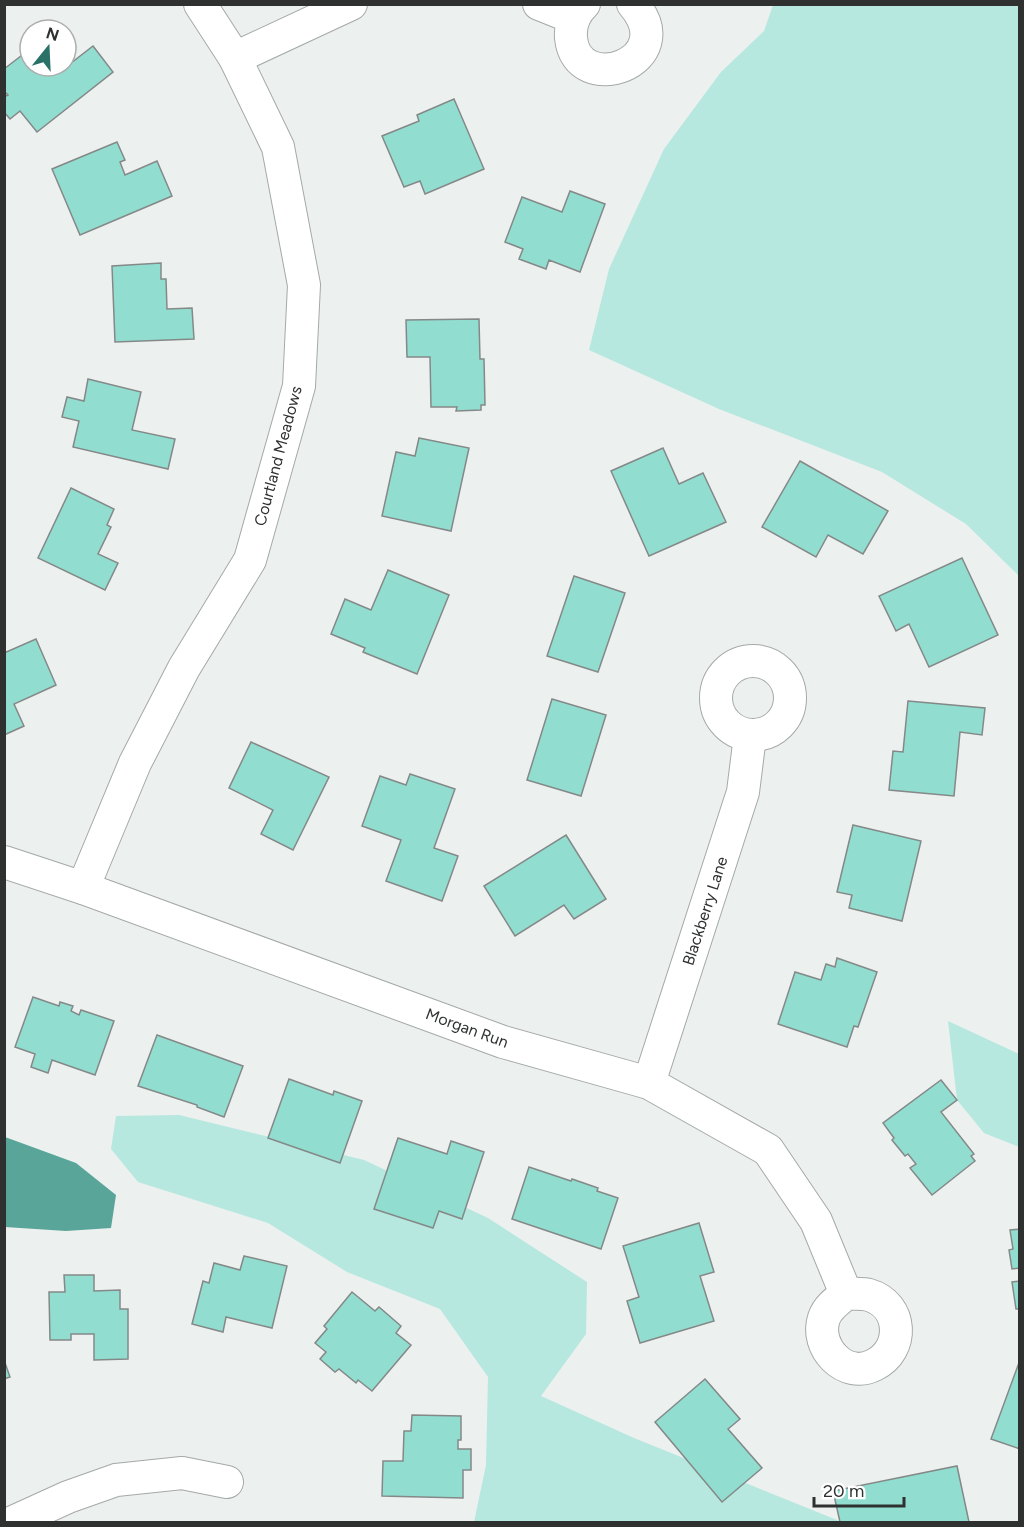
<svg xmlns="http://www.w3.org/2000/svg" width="1024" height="1527" font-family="Figtree,sans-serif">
  <rect width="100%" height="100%" fill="#ecf0ef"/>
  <g fill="#b6e8df">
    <path d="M 773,5 L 1019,5 L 1019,576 L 966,524 L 882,472 L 719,409 L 589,350 L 609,269 L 664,149 L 721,72 L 764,31 Z"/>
    <path d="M 948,1021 L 1019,1054 L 1019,1147 L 984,1133 L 957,1100 Z"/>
    <path d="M 179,1115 L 364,1160 L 488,1218 L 587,1282 L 586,1334 L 541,1396 L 634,1438 L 842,1522 L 474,1522 L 486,1465 L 488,1377 L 440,1309 L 347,1272 L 268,1223 L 138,1182 L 111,1149 L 116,1116 Z"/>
  </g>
  <path fill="#59a59a" d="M 5,1137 L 76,1163 L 116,1195 L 111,1228 L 66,1231 L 5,1227 Z"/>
  <g fill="#91ded1" stroke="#848988" stroke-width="1.5">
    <path d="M 93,46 L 113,72 L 37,132 L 20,111 L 10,119 L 4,112 L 4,97 L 8,95 L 4,91 L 4,69 L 30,49 L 30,66 L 58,66 L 62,70 Z"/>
    <path d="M 454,99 L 484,169 L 425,194 L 420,181 L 404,187 L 382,136 L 419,121 L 417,115 Z"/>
    <path d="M 117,142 L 125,160 L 120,162 L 125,175 L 157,161 L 172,196 L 80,235 L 52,169 Z"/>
    <path d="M 570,191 L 605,204 L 580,272 L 549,260 L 546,269 L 519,259 L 523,249 L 505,242 L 522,197 L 562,212 Z"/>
    <path d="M 161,263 L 161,279 L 166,279 L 167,309 L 192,308 L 194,339 L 115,342 L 112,266 Z"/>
    <path d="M 479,319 L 480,359 L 484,359 L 485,405 L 481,405 L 481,410 L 456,411 L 457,407 L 431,407 L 430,357 L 407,357 L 406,320 Z"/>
    <path d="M 88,379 L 141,392 L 132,430 L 175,439 L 168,469 L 73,447 L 79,421 L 62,417 L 67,397 L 84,401 Z"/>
    <path d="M 419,438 L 469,448 L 451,531 L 382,516 L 396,452 L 415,456 Z"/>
    <path d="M 663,448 L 679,484 L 703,473 L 726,522 L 649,556 L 611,471 Z"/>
    <path d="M 800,461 L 888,511 L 863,554 L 828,535 L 816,557 L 762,527 Z"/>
    <path d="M 71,488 L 114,509 L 107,525 L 111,527 L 98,554 L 118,563 L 105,590 L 38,558 Z"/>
    <path d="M 962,558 L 998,635 L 929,667 L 909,624 L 896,631 L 879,596 Z"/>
    <path d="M 388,570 L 449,595 L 417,674 L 363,652 L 365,648 L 331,634 L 345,599 L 371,610 Z"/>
    <path d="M 574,576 L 625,593 L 598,672 L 547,656 Z"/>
    <path d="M 36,639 L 56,685 L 14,704 L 24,726 L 4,735 L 4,653 Z"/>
    <path d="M 552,699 L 606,715 L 581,796 L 527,780 Z"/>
    <path d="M 908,701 L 985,708 L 982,735 L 960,732 L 954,796 L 889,790 L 893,751 L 903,752 Z"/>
    <path d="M 251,742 L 329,777 L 293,850 L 261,834 L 273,810 L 229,788 Z"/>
    <path d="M 410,774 L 455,789 L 434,848 L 458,856 L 442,901 L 386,881 L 401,840 L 362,826 L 380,776 L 406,785 Z"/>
    <path d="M 853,825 L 921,841 L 902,921 L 849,908 L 852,895 L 837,892 Z"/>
    <path d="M 566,835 L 606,899 L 574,919 L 564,905 L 515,936 L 484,886 Z"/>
    <path d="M 837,958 L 877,972 L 858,1027 L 854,1026 L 847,1047 L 778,1024 L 795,972 L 821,980 L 826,964 L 835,967 Z"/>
    <path d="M 33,997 L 59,1006 L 60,1002 L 73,1006 L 71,1011 L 79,1015 L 81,1010 L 114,1021 L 95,1075 L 52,1060 L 48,1073 L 31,1067 L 35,1054 L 15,1047 Z"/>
    <path d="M 157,1035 L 243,1066 L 224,1117 L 197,1107 L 197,1105 L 138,1086 Z"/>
    <path d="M 289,1079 L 333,1095 L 334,1091 L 362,1101 L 340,1163 L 268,1138 Z"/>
    <path d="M 941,1080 L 957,1100 L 941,1112 L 974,1154 L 971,1156 L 975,1161 L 932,1195 L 910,1168 L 916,1164 L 908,1154 L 905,1156 L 892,1140 L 894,1138 L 883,1123 Z"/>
    <path d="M 398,1138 L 447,1154 L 451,1141 L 484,1152 L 462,1219 L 439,1211 L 433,1228 L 374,1209 Z"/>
    <path d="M 529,1167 L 571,1181 L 572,1179 L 598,1188 L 597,1191 L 618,1198 L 601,1249 L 512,1219 Z"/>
    <path d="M 699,1223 L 714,1272 L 700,1276 L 714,1321 L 640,1343 L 627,1301 L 639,1297 L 623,1246 Z"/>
    <path d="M 1020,1229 L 1020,1268 L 1012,1269 L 1009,1250 L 1013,1249 L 1010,1230 Z"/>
    <path d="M 244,1256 L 287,1266 L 272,1328 L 226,1317 L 223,1332 L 192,1324 L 203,1281 L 209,1283 L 214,1263 L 240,1270 Z"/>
    <path d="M 64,1275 L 94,1275 L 94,1291 L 120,1290 L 120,1309 L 128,1309 L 128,1359 L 94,1360 L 94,1334 L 71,1334 L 71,1340 L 50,1340 L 49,1292 L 65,1292 Z"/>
    <path d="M 1020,1281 L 1020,1309 L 1016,1309 L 1012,1282 Z"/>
    <path d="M 352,1292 L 375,1311 L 379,1307 L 401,1326 L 396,1333 L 411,1345 L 372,1391 L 358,1380 L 356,1383 L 339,1369 L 335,1372 L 320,1359 L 326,1352 L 315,1343 L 327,1329 L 324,1326 Z"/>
    <path d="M 4,1360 L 10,1377 L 4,1379 Z"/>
    <path d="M 1020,1360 L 1020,1449 L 991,1439 Z"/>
    <path d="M 705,1379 L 740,1419 L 728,1429 L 762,1468 L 722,1502 L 655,1422 Z"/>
    <path d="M 412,1415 L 461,1416 L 461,1440 L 458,1440 L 458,1449 L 471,1449 L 471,1470 L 463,1470 L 463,1498 L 382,1496 L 383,1461 L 403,1461 L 404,1431 L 411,1431 Z"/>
    <path d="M 957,1466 L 969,1522 L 840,1522 L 833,1491 Z"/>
  </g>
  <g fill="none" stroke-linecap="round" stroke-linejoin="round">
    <g stroke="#a4a9a8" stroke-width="34">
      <g id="minor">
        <path d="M 539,4 L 574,18"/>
        <path d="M 584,4 C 574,13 570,25 571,38 C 577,99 683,62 633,4"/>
        <path d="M 235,58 L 351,4"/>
        <circle cx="753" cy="698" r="37"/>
        <path d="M 4,862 L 83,888 L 503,1042 L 649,1083 L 768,1150 L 816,1221 L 846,1294"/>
        <path d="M 83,888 L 135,763 L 184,668 L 250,560 L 299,386 L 304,285 L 278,147 L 235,58 L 200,4"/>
        <path d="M 649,1083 L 743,792 L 750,736"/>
        <path d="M 846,1294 C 853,1294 862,1293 869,1295 C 903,1305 905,1350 874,1365 C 845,1380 814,1347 824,1318 C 828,1307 837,1301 846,1294 Z"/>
        <path d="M 13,1522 L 68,1497 L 116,1480 L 182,1473 L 227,1482"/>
      </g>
    </g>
    <use href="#minor" stroke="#fff" stroke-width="32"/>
  </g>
  <g text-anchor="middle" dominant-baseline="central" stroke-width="5" stroke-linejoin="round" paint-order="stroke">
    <g font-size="16" fill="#2f3131" stroke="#fff">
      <text transform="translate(278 456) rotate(-75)">Courtland Meadows</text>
      <text transform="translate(705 911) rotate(-72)">Blackberry Lane</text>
      <text transform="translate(467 1028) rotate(20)">Morgan Run</text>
    </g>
  </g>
  <rect width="1024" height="1527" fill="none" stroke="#2f3131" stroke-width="12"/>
  <g transform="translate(48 48) rotate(18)"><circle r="28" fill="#ffffff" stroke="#acadad" stroke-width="1.5"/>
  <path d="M0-4.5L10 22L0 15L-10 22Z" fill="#2a7168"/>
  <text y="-9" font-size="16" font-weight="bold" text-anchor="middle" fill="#2f3131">N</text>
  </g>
  <path d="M814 1497v9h90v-9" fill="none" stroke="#2f3131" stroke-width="3"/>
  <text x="823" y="1497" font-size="18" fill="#2f3131" stroke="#ffffff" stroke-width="4.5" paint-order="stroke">20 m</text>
</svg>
